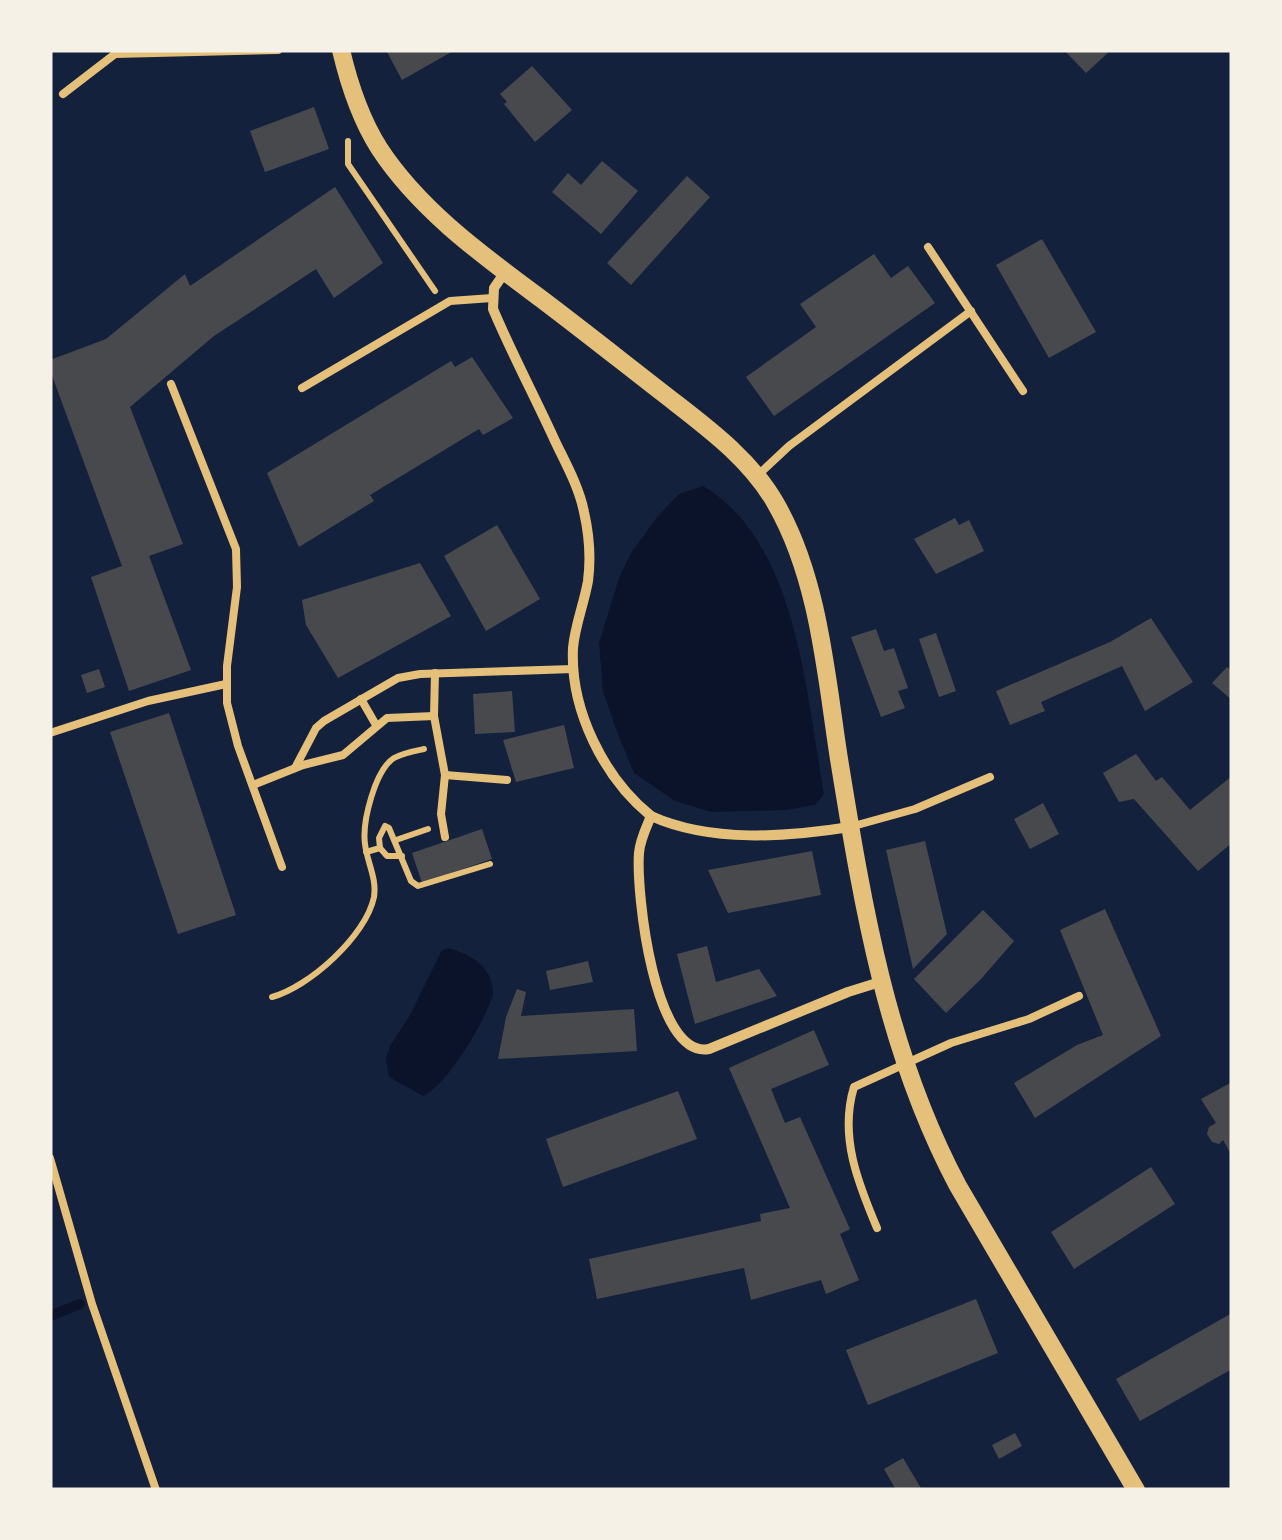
<svg xmlns="http://www.w3.org/2000/svg" width="1282" height="1540" font-family="'Noto Sans',sans-serif">
  <rect width="100%" height="100%" fill="#14213d"/>
  <g fill="#0b132b">
    <path d="M 703,486 C 798,542 806,695 824,794 L 815,805 L 787,810 L 711,812 L 675,801 L 634,773 L 617,732 L 603,691 L 599,643 L 619,578 L 631,553 L 657,517 L 679,494 Z"/>
    <path d="M 448,948 C 472,954 494,968 493,995 C 485,1021 447,1086 423,1096 L 389,1077 L 386,1059 L 390,1046 L 410,1015 L 442,950 Z"/>
  </g>
  <g fill="none" stroke-linecap="round" stroke-linejoin="round">
    <path stroke="#0b132b" stroke-width="10" d="M 50,1316 L 80,1304"/>
  </g>
  <g fill="#48494c">
    <path d="M 386,50 L 455,50 L 402,80 Z"/>
    <path d="M 1064,50 L 1111,50 L 1086,73 Z"/>
    <path d="M 532,66 L 572,110 L 535,142 L 504,104 L 507,102 L 500,94 Z"/>
    <path d="M 314,107 L 329,149 L 265,172 L 250,131 Z"/>
    <path d="M 602,161 L 638,191 L 601,234 L 552,192 L 568,173 L 581,185 Z"/>
    <path d="M 687,176 L 710,197 L 631,285 L 607,263 Z"/>
    <path d="M 335,187 L 383,263 L 334,298 L 316,269 L 214,336 L 130,407 L 183,544 L 149,556 L 191,670 L 129,691 L 91,577 L 122,566 L 50,370 L 50,360 L 106,339 L 185,274 L 190,286 Z"/>
    <path d="M 1042,239 L 1096,332 L 1049,358 L 996,265 Z"/>
    <path d="M 874,254 L 891,278 L 908,266 L 935,303 L 774,416 L 746,377 L 816,327 L 800,304 Z"/>
    <path d="M 472,357 L 513,418 L 483,435 L 479,429 L 370,495 L 374,501 L 299,547 L 267,473 L 451,361 L 455,367 Z"/>
    <path d="M 955,518 L 959,525 L 969,520 L 984,551 L 936,574 L 914,539 Z"/>
    <path d="M 497,525 L 540,599 L 486,631 L 444,556 Z"/>
    <path d="M 420,563 L 451,616 L 338,678 L 306,625 L 302,600 Z"/>
    <path d="M 1151,618 L 1193,682 L 1145,711 L 1122,666 L 1041,702 L 1045,711 L 1010,725 L 996,691 L 1110,642 Z"/>
    <path d="M 876,629 L 884,651 L 894,648 L 908,688 L 898,691 L 905,708 L 881,717 L 851,637 Z"/>
    <path d="M 936,633 L 956,691 L 939,697 L 919,639 Z"/>
    <path d="M 1227,667 L 1232,671 L 1232,700 L 1212,683 Z"/>
    <path d="M 99,669 L 105,687 L 87,693 L 81,675 Z"/>
    <path d="M 512,691 L 515,732 L 475,734 L 473,694 Z"/>
    <path d="M 169,713 L 236,915 L 178,934 L 110,732 Z"/>
    <path d="M 564,725 L 574,768 L 516,782 L 503,740 Z"/>
    <path d="M 1136,754 L 1156,781 L 1162,777 L 1190,810 L 1232,776 L 1232,843 L 1198,871 L 1134,799 L 1119,802 L 1103,773 Z"/>
    <path d="M 1043,803 L 1059,834 L 1030,849 L 1014,819 Z"/>
    <path d="M 482,829 L 492,859 L 422,883 L 412,853 Z"/>
    <path d="M 925,841 L 947,934 L 913,969 L 886,850 Z"/>
    <path d="M 812,851 L 821,895 L 728,913 L 708,870 Z"/>
    <path d="M 1105,909 L 1161,1036 L 1035,1118 L 1014,1083 L 1077,1045 L 1103,1035 L 1060,930 Z"/>
    <path d="M 983,910 L 1014,941 L 981,979 L 946,1013 L 914,979 Z"/>
    <path d="M 707,946 L 716,982 L 759,969 L 777,996 L 695,1024 L 677,954 Z"/>
    <path d="M 588,961 L 593,982 L 550,990 L 546,971 Z"/>
    <path d="M 517,989 L 526,992 L 521,1016 L 634,1009 L 637,1051 L 498,1059 L 506,1017 Z"/>
    <path d="M 814,1030 L 829,1065 L 771,1089 L 785,1123 L 800,1117 L 850,1229 L 840,1234 L 859,1280 L 826,1294 L 821,1280 L 751,1300 L 744,1268 L 597,1299 L 589,1259 L 761,1221 L 760,1214 L 790,1208 L 729,1068 Z"/>
    <path d="M 1232,1082 L 1232,1156 L 1223,1140 L 1219,1144 L 1212,1142 L 1207,1134 L 1209,1127 L 1216,1123 L 1201,1099 Z"/>
    <path d="M 678,1091 L 697,1139 L 563,1187 L 546,1139 Z"/>
    <path d="M 1151,1167 L 1175,1204 L 1074,1269 L 1051,1232 Z"/>
    <path d="M 976,1299 L 998,1353 L 868,1405 L 846,1350 Z"/>
    <path d="M 1232,1313 L 1232,1369 L 1140,1421 L 1116,1379 Z"/>
    <path d="M 1015,1433 L 1022,1446 L 999,1459 L 992,1445 Z"/>
    <path d="M 903,1458 L 922,1490 L 896,1490 L 884,1469 Z"/>
  </g>
  <g fill="none" stroke-linecap="round" stroke-linejoin="round">
    <g stroke="#e5c07b" stroke-width="6">
      <path d="M 348,141 L 348,164 L 435,291"/>
      <path d="M 396,840 L 428,829"/>
      <path d="M 380,848 L 387,856 L 402,856"/>
      <path d="M 366,852 L 380,848 L 379,838 L 385,826 L 389,828 L 411,881 L 418,886 L 490,864"/>
      <path d="M 272,997 C 309,987 366,936 374,897 C 377,878 367,862 365,844 C 362,822 375,770 394,758 C 403,753 414,751 424,749"/>
    </g>
    <g stroke="#e5c07b" stroke-width="8">
      <path d="M 63,94 L 115,54 L 278,50"/>
      <path d="M 928,247 L 1023,391"/>
      <path d="M 171,384 L 236,549 L 237,587 L 227,666 L 227,703 L 238,746 L 282,867"/>
      <path d="M 302,388 L 450,301 L 492,298"/>
      <path d="M 757,476 L 789,446 L 971,311"/>
      <path d="M 435,673 L 434,716 L 445,775 L 441,814 L 445,837"/>
      <path d="M 361,699 L 376,725"/>
      <path d="M 50,733 L 148,701 L 226,684"/>
      <path d="M 295,768 L 316,728 L 324,721 L 398,678 L 420,674 L 573,669"/>
      <path d="M 445,775 L 507,780"/>
      <path d="M 253,785 L 303,765 L 343,755 L 387,718 L 434,716"/>
      <path d="M 850,827 L 915,809 L 990,777"/>
      <path d="M 50,1158 L 92,1304 L 156,1490"/>
      <path d="M 877,1228 C 858,1183 839,1136 854,1087 L 951,1043 L 1029,1019 L 1079,996"/>
    </g>
    <g stroke="#e5c07b" stroke-width="10">
      <path d="M 505,272 L 494,288 L 493,309 C 512,354 535,397 555,441 C 566,464 579,487 584,512 C 589,534 591,558 588,581 C 584,604 575,625 573,648 C 570,710 604,778 651,816 C 646,828 640,840 639,853 C 636,892 654,1059 709,1049 L 848,992 L 880,982"/>
      <path d="M 651,816 C 711,843 787,837 850,827"/>
    </g>
    <path stroke="#e5c07b" stroke-width="18" d="M 341,50 C 349,84 360,118 379,148 C 420,211 485,257 544,301 C 585,332 624,363 664,394 C 705,426 750,458 776,504 C 819,579 826,675 839,759 C 863,907 887,1053 958,1186 L 1136,1490"/>
  </g>
  <rect width="1282" height="1540" fill="none" stroke="#f6f1e7" stroke-width="105"/>
</svg>
